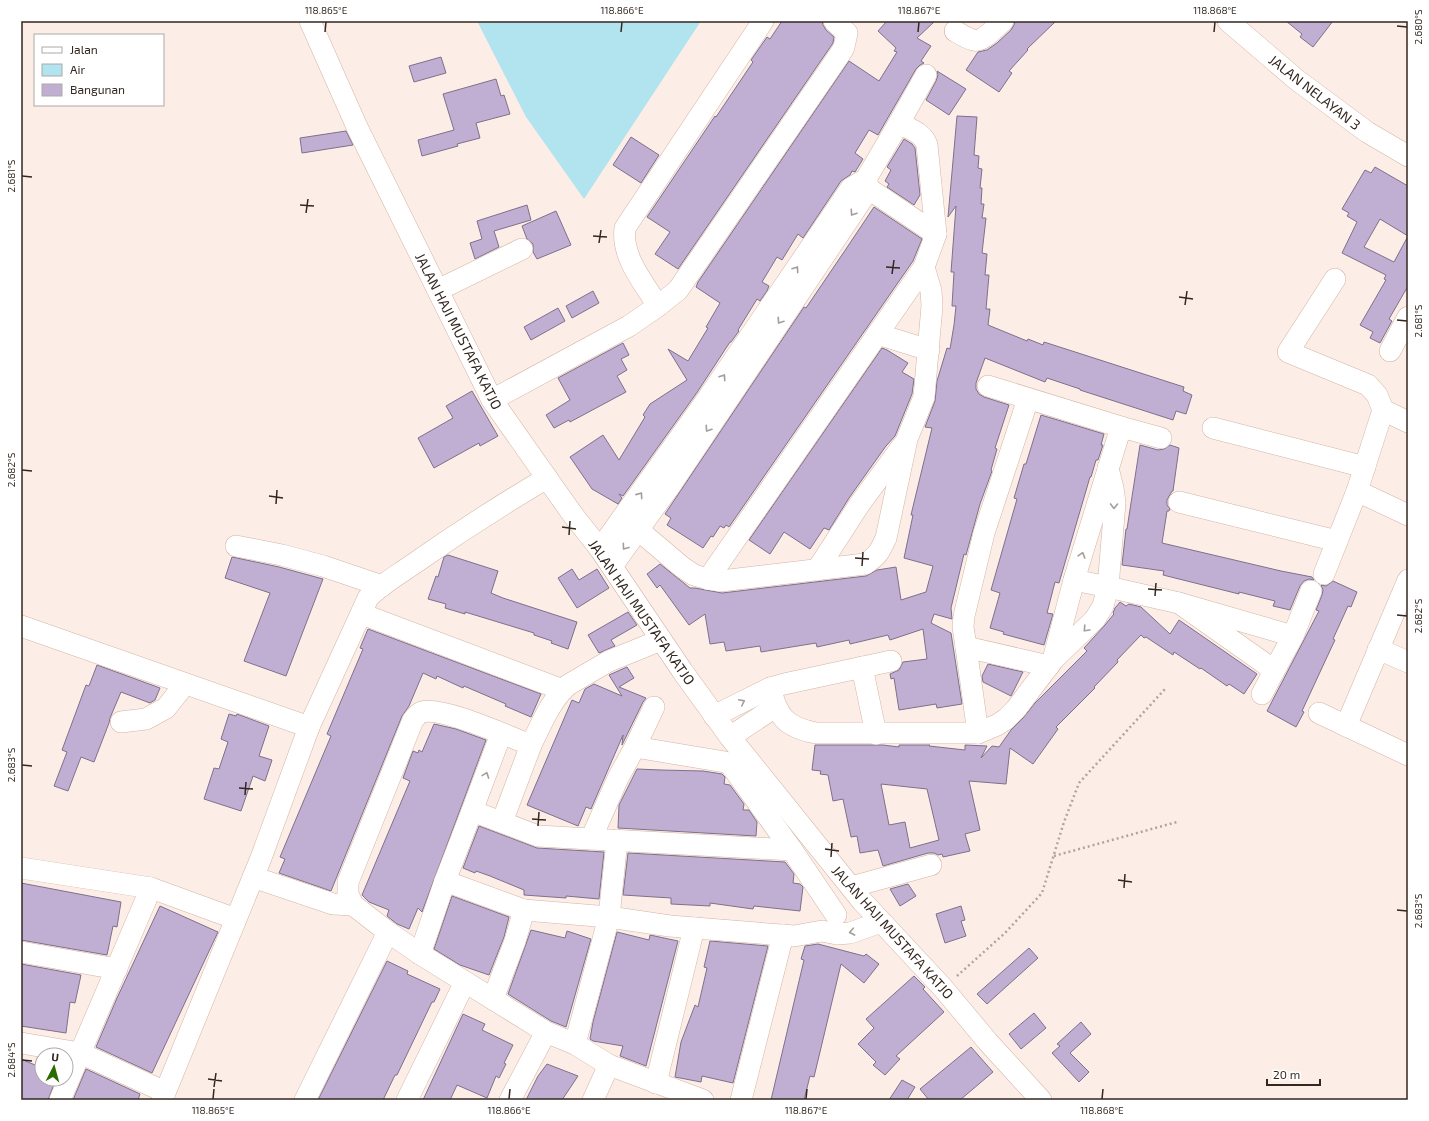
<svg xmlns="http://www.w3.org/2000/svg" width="1429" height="1121" font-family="'Exo 2',sans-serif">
  <rect width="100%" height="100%" fill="#fceee7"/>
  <path fill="#b1e4ee" d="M 477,21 L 701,21 L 584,199 L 526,117 Z"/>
  <g fill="#c1afd3" stroke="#7e708b" fill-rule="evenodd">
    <path d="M 782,21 L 822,21 L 823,25 L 826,30 L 834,37 L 833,43 L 678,269 L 655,254 L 670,232 L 647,217 L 715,116 L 716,117 L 753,62 L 751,60 L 767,37 L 770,39 Z"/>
    <path d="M 887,21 L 935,21 L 917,38 L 931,46 L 921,61 L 924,63 L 920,65 L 916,69 L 878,135 L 869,130 L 855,153 L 863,159 L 855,172 L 852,171 L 850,175 L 841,181 L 803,238 L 798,234 L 782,260 L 777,257 L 762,282 L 769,286 L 767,291 L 760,301 L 757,299 L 738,330 L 739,331 L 731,342 L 730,342 L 698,391 L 623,496 L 619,494 L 622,498 L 618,504 L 592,489 L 570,457 L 603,435 L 619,460 L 645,417 L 643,415 L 650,404 L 687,380 L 668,349 L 688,361 L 708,328 L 706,327 L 720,303 L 696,287 L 698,282 L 849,61 L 879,81 L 897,52 L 894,51 L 896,48 L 878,31 Z"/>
    <path d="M 1015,21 L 1056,21 L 1027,49 L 1028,50 L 1009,71 L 1012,73 L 999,92 L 966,70 L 978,52 L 987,50 L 997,43 L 1011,30 L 1014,25 Z"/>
    <path d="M 1286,21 L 1333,21 L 1313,47 L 1300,37 L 1302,34 Z"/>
    <path d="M 441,57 L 446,73 L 414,82 L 409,66 Z"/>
    <path d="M 937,71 L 966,89 L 949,115 L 926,100 L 936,81 L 938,75 Z"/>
    <path d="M 496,79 L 501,96 L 504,95 L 510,114 L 476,123 L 480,138 L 457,144 L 458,146 L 422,156 L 418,140 L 454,130 L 443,94 Z"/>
    <path d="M 957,116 L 977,117 L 974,155 L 979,156 L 978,168 L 982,169 L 980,188 L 982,188 L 981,204 L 984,204 L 982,218 L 986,218 L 982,253 L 987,254 L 985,275 L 989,275 L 986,309 L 990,309 L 988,325 L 1027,341 L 1028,339 L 1043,345 L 1044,342 L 1184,387 L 1183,391 L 1192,395 L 1186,414 L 1176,411 L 1173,420 L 1080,390 L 1080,389 L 1047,378 L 1045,382 L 985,358 L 976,383 L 976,389 L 979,394 L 984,397 L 1009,405 L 995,448 L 997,449 L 991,470 L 992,471 L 980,504 L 966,555 L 964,554 L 951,608 L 952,619 L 934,614 L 931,623 L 951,633 L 962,704 L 937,708 L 936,704 L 899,710 L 894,678 L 891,679 L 890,674 L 899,670 L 903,662 L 927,659 L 923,629 L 890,640 L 888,635 L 850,644 L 849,640 L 817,647 L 816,643 L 761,652 L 760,646 L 726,651 L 724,642 L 710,644 L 705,614 L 689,625 L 660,585 L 657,588 L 647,574 L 660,564 L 690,588 L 695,588 L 722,593 L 866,576 L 877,570 L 896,567 L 901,600 L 926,592 L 933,566 L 904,558 L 913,515 L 911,515 L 932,428 L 925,427 L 935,401 L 937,381 L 947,348 L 950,349 L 954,325 L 956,306 L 952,306 L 954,272 L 951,272 L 956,206 L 948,217 Z"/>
    <path d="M 346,131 L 353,145 L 302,153 L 300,138 Z"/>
    <path d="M 631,137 L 659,155 L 641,183 L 613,165 Z"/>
    <path d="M 904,139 L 912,144 L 915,148 L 920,195 L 914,205 L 887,187 L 889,184 L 885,181 L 891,170 L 887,167 Z"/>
    <path d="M 1375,167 L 1408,186 L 1408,286 L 1389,319 L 1392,321 L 1380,343 L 1370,338 L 1373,332 L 1360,325 L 1386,280 L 1384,279 L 1386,275 L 1342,253 L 1357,222 L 1347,216 L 1349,213 L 1342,209 L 1365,170 L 1371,173 ZM 1380,219 L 1408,236 L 1394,262 L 1364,247 Z"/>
    <path d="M 527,205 L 531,220 L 494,231 L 499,247 L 475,259 L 470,243 L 482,239 L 477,221 Z"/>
    <path d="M 874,207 L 922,239 L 913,261 L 729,527 L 726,525 L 724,528 L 720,526 L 713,537 L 711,536 L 703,548 L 667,525 L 671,518 L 665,514 L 804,307 L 806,308 L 846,249 Z"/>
    <path d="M 556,211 L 571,245 L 537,259 L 533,252 L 533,244 L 527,239 L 522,226 Z"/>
    <path d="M 593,291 L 599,303 L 572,318 L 566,306 Z"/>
    <path d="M 558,308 L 565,321 L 531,340 L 524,327 Z"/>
    <path d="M 623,343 L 629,355 L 621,359 L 627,370 L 617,376 L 626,392 L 570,422 L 569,420 L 554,428 L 546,415 L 570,400 L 558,378 Z"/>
    <path d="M 882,348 L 887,350 L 908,363 L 902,372 L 914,379 L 912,394 L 895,436 L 886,446 L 849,498 L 829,530 L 824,528 L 810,549 L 784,532 L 770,554 L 749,540 Z"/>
    <path d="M 472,391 L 498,436 L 480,446 L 479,443 L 434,468 L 418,438 L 453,418 L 446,406 Z"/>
    <path d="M 1041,415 L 1104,434 L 1101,445 L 1103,445 L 1098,460 L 1096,460 L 1091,477 L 1090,477 L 1059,583 L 1055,582 L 1047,613 L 1053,614 L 1044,645 L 1003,634 L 1004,632 L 990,628 L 1000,593 L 991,590 L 1017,499 L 1014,498 L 1024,464 L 1026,464 Z"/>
    <path d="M 1140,445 L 1158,450 L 1164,449 L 1170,445 L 1179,448 L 1173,491 L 1172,491 L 1167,500 L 1167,505 L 1170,509 L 1169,511 L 1167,511 L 1162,543 L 1281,571 L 1312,577 L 1314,580 L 1309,579 L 1304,581 L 1300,586 L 1290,610 L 1273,606 L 1275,601 L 1239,592 L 1239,594 L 1163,575 L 1164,571 L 1122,565 L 1126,529 L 1127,529 Z"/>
    <path d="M 448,555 L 498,571 L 491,593 L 503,598 L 577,622 L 568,649 L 551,643 L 552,641 L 534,635 L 534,633 L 465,612 L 465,614 L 445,608 L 446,604 L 428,599 L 436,576 L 438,577 L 444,557 Z"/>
    <path d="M 232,557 L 279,567 L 323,579 L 286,676 L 244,661 L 270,593 L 225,578 Z"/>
    <path d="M 572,569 L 579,580 L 597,569 L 609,588 L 577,608 L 558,578 Z"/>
    <path d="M 1333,581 L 1357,592 L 1351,607 L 1348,606 L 1333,639 L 1335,640 L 1327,657 L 1302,711 L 1304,712 L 1296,727 L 1267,711 L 1319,611 L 1316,610 L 1322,595 L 1323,590 L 1321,585 L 1326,586 Z"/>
    <path d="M 1120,602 L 1126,606 L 1129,604 L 1141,607 L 1170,634 L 1179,620 L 1257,674 L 1244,694 L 1229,684 L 1227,686 L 1201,668 L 1200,669 L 1174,652 L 1173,655 L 1146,637 L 1144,638 L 1141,635 L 1117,660 L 1118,662 L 1094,687 L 1095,688 L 1056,727 L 1058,729 L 1033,764 L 1010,748 L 1006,784 L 969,781 L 980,830 L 965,834 L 970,851 L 943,857 L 942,854 L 938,855 L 934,853 L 928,853 L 883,866 L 878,850 L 860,853 L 857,836 L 851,837 L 843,799 L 833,801 L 828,775 L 820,774 L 821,771 L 812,770 L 815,745 L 883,745 L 899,747 L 899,745 L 930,745 L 929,746 L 965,750 L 965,745 L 987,746 L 981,758 L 992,746 L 999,747 L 1011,730 L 1024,717 L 1035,703 L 1087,651 L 1084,648 L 1105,625 L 1114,614 L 1113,613 L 1115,608 ZM 881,784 L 927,789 L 939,840 L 910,848 L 905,822 L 889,825 Z"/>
    <path d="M 628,612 L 637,625 L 611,640 L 615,646 L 599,653 L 588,635 Z"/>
    <path d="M 368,629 L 541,694 L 531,717 L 505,706 L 506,704 L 464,686 L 463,688 L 437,676 L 436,679 L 423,673 L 409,706 L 402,716 L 331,891 L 279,873 L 285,859 L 280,857 L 331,736 L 327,734 L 363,649 L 360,648 Z"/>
    <path d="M 988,664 L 1023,672 L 1011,696 L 983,682 L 982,676 Z"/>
    <path d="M 97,665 L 160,688 L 155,700 L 150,703 L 121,692 L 110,718 L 109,723 L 94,762 L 81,757 L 68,791 L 54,786 L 67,752 L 62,750 L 86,685 L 89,686 Z"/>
    <path d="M 627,667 L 634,678 L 619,687 L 646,698 L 643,702 L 622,745 L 623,735 L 591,809 L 586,807 L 578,826 L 527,805 L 572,700 L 579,703 L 585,689 L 594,684 L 622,696 L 609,675 Z"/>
    <path d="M 229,714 L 236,716 L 237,714 L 269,726 L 259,756 L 272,760 L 265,781 L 253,776 L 241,811 L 204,799 L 214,768 L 219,769 L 228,742 L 221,739 Z"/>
    <path d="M 434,724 L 456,729 L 486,740 L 422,912 L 418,908 L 409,929 L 397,924 L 387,916 L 389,910 L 369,902 L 362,895 L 410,781 L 403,778 L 413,751 L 418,753 L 419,750 L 422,752 Z"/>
    <path d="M 637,769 L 661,770 L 703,771 L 722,774 L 725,777 L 724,784 L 730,785 L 744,804 L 743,810 L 749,810 L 757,822 L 756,836 L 618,828 L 619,805 Z"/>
    <path d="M 479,826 L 537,848 L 604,852 L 599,899 L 566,896 L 566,898 L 524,895 L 524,890 L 490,876 L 476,871 L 475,873 L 463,868 Z"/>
    <path d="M 628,853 L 785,862 L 794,874 L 793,883 L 800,884 L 803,887 L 800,911 L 754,906 L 753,909 L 710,903 L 710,906 L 671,904 L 671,898 L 623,895 Z"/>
    <path d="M 21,883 L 121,902 L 117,927 L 113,926 L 107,955 L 21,940 Z"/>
    <path d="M 908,884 L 916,896 L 900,906 L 890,889 Z"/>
    <path d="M 452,896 L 509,917 L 504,937 L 489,975 L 460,965 L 434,949 Z"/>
    <path d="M 160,906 L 218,932 L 152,1073 L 96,1047 L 117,998 Z"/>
    <path d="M 961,906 L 965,920 L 961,921 L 966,936 L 945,943 L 936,914 Z"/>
    <path d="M 531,930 L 565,938 L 567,931 L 591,939 L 566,1027 L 551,1021 L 508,994 Z"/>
    <path d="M 617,932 L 649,940 L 650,935 L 678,941 L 646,1066 L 620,1056 L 623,1046 L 593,1041 L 590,1039 L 593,1022 Z"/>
    <path d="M 710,941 L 768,946 L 733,1083 L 702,1076 L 701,1082 L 675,1077 L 681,1042 L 695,1005 L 698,1007 L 707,968 L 704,967 Z"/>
    <path d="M 818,944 L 864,956 L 866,954 L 879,964 L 864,983 L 841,964 L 814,1077 L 810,1076 L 804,1100 L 771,1100 L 804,960 L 801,959 L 805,946 Z"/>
    <path d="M 1029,948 L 1038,958 L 987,1004 L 977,994 Z"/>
    <path d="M 387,961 L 408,971 L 407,974 L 440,989 L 434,1002 L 432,1002 L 397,1075 L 395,1075 L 383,1100 L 318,1100 Z"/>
    <path d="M 21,964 L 81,975 L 75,1003 L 70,1002 L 66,1033 L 21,1026 Z"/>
    <path d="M 914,976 L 925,987 L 923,989 L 944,1012 L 896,1056 L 900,1059 L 885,1075 L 873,1065 L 876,1062 L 858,1044 L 874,1028 L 866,1019 Z"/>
    <path d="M 1034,1013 L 1046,1028 L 1021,1049 L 1009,1034 Z"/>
    <path d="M 463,1014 L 485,1024 L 482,1030 L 513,1045 L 504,1063 L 506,1064 L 499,1078 L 496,1076 L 487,1098 L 457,1085 L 450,1100 L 423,1100 Z"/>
    <path d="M 1081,1022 L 1091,1034 L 1070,1053 L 1089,1072 L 1079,1082 L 1052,1053 L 1060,1046 L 1057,1044 Z"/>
    <path d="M 971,1047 L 993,1072 L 960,1100 L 929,1100 L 920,1089 Z"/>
    <path d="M 21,1059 L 42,1068 L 42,1079 L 56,1079 L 48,1100 L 21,1100 Z"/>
    <path d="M 547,1064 L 578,1076 L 562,1100 L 526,1100 L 538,1076 Z"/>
    <path d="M 86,1069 L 140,1094 L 138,1100 L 73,1100 Z"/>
    <path d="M 902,1080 L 915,1087 L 907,1100 L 889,1100 Z"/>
  </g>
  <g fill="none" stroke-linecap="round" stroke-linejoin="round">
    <g stroke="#d4b4a2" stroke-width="22">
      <g id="minor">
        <path d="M 310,21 L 357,127 L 492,400 L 573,515 L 600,549 L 683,672 L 730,737 L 862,901 L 943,988 L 988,1042 L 1041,1100"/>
        <path d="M 1228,21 L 1297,80 L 1367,132 L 1408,156"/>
        <path d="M 955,31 C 960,34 966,38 973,40 C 983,43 995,27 1003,21"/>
        <path d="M 899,123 L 926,75"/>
        <path d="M 855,188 L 869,189 L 936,234"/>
        <path d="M 1335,279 L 1288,352 L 1368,385 L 1377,395 L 1383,410"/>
        <path d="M 438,290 L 522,249"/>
        <path d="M 658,306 C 644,283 621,257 625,228 L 763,21"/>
        <path d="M 877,334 L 929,350"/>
        <path d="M 1390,351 L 1408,317"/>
        <path d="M 988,386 L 1121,427 L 1074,580 L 1053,660"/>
        <path d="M 1028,399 L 984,533 L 964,616 L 963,627 L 965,640 L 978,733 L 997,725 L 1006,719 L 1016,709 L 1053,660 L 1095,619 L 1103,606 L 1108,587 L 1115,503 L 1113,488 L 1108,468"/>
        <path d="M 492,400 L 629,326 L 658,306 L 678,290 L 842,51 L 844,47 L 847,33 L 834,21"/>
        <path d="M 1121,427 L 1161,438"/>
        <path d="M 1213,428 L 1365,467"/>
        <path d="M 1357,491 L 1408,515"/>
        <path d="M 1179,502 L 1337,541"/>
        <path d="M 623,517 L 682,567 L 694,575 L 708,579 L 721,581 L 865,564 C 878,556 880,551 886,538 L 907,439 L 924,397 L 932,306 L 931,291 L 924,267"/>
        <path d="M 236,546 L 282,555 L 323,566 L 382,586"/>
        <path d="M 600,549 L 708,398 L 851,188 L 866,179 L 899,123 C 910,129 923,133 927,145 L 936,234 L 924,267 L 708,579"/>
        <path d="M 612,566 L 672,483 L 869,189 L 866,179"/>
        <path d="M 817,570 L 859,505 L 903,445"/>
        <path d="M 1324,574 L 1357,491 L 1383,410 L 1408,422"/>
        <path d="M 1074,580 L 1108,587 L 1179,603"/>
        <path d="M 362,614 L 563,690"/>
        <path d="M 21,626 L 309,727"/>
        <path d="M 1293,636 L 1179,603 L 1264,663 L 1274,671 L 1293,636 L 1311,591"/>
        <path d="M 966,647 L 1049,666"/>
        <path d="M 1378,649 L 1408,662"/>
        <path d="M 862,667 L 876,734"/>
        <path d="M 770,688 C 778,717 785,727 816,733 L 978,733"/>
        <path d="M 1262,694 L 1274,671"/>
        <path d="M 654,707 L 635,747 L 618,778 L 591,839 L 792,850"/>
        <path d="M 1319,713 L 1408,755"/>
        <path d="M 714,716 L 770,688 L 784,684 L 891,661"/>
        <path d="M 121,722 L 146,719 L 166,708 L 185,684"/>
        <path d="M 1346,726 L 1408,580"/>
        <path d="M 730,737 L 775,707"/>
        <path d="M 635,747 L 725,762 L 730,764 L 792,850 L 836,915"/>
        <path d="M 472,811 L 501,734"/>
        <path d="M 502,822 L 531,745"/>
        <path d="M 21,868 L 151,888 L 236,919"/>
        <path d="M 253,877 L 333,904 L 353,905"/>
        <path d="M 445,881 L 524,910"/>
        <path d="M 851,887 L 931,865"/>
        <path d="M 21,952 L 117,969"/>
        <path d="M 420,954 L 445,881 L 472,811 L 538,836 L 591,839"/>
        <path d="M 493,999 L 515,941 L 524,910 L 609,917 L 670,926 L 794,936 L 822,931 L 837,934 L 850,933 L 881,922"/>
        <path d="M 546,1032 L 420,954 L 388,932 L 353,905 L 348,894 L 348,882 L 413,720 C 416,717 418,713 422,712 C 442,706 509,737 531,745 C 541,725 550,701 568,685 L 609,661 L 661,640"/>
        <path d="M 21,1043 L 80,1053 L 165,1092"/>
        <path d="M 575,1044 L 609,917 L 617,840"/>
        <path d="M 656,1083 L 694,928"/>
        <path d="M 60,1100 L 151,888"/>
        <path d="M 162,1100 L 261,858 L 309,727 L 368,598 C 380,585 398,575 412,565 C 456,534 501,505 547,478"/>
        <path d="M 305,1100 L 388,932"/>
        <path d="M 407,1100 L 465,982"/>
        <path d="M 510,1100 L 546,1032 L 575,1044 L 609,1065 L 703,1100"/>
        <path d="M 593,1100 L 609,1065"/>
        <path d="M 741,1100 L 783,935"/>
      </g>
    </g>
    <g stroke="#b1a49d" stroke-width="2.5" stroke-dasharray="2 3" stroke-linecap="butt">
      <path d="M 1054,856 L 1177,822"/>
      <path d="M 957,976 L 1005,933 L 1042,893 L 1064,822 L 1079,783 L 1165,689"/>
    </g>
    <use href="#minor" stroke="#fff" stroke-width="21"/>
  </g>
  <defs><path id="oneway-chevron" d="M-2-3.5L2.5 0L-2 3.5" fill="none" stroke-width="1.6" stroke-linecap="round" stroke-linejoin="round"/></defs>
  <g stroke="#a39e9b">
    <use href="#oneway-chevron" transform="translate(853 213) rotate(124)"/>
    <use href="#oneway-chevron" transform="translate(796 269) rotate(-56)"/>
    <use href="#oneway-chevron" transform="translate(780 321) rotate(124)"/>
    <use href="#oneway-chevron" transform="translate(723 377) rotate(-56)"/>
    <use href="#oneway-chevron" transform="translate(708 429) rotate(124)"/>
    <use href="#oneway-chevron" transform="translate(640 495) rotate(-55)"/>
    <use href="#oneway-chevron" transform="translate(1114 506) rotate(91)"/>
    <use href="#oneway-chevron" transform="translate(625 547) rotate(126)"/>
    <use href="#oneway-chevron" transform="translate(1082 555) rotate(-73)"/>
    <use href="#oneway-chevron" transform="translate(1086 629) rotate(133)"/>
    <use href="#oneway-chevron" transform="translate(742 702) rotate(-26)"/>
    <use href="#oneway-chevron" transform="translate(486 775) rotate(-70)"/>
    <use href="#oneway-chevron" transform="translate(852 932) rotate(169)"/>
  </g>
  <path fill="none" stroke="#332720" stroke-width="1.5" d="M 1397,26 L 1407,27M 325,32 L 326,22M 621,32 L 622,22M 918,32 L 919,22M 1214,32 L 1215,22M 22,176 L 32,177M 300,205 L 314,206M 306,213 L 308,199M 593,236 L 607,237M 599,243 L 601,230M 886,267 L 900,268M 892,274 L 894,260M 1179,297 L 1193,299M 1185,305 L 1187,291M 1397,320 L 1407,321M 22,470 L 32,471M 269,496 L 283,498M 276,504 L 277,490M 562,527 L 576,529M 569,535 L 570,521M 855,558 L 869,559M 862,566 L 863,552M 1148,589 L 1162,590M 1155,596 L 1156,583M 1397,615 L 1407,616M 22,765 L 32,766M 239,788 L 253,789M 245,795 L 246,782M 532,819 L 546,820M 538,826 L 539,812M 825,849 L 839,851M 831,857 L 832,843M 1118,880 L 1132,882M 1124,888 L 1125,874M 1397,910 L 1407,911M 22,1060 L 32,1061M 208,1079 L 222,1081M 214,1087 L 216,1073M 213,1099 L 214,1089M 509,1099 L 510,1089M 806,1099 L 807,1089M 1102,1099 L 1103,1089"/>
  <g text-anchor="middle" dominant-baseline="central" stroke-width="3.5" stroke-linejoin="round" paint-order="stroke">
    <g font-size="14" fill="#332720" stroke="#fff">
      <text transform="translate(1315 92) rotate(38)">JALAN NELAYAN 3</text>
      <text transform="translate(459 331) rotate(63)">JALAN HAJI MUSTAFA KATJO</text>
      <text transform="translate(642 612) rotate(55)">JALAN HAJI MUSTAFA KATJO</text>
      <text transform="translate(893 932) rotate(48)">JALAN HAJI MUSTAFA KATJO</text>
    </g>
  </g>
  <rect width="1429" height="1121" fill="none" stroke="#ffffff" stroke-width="44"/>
  <rect x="34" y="34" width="130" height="72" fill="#ffffff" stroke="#ada9a6"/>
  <rect x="42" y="47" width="20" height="6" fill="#ffffff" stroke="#ada9a6"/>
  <text x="70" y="54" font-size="12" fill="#332720">Jalan</text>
  <rect x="42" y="64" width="20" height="12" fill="#b1e4ee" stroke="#ada9a6"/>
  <text x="70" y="74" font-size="12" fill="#332720">Air</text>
  <rect x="42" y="84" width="20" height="12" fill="#c1afd3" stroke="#ada9a6"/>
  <text x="70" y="94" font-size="12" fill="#332720">Bangunan</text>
  <g transform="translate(54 1067) rotate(6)"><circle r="19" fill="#ffffff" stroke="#ada9a6"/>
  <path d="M0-3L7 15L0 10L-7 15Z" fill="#2b6c00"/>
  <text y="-6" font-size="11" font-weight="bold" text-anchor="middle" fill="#332720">U</text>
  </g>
  <path d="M1267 1079v6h53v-6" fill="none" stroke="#332720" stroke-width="2"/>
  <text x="1273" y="1079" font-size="12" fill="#332720" stroke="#ffffff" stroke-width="3" paint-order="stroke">20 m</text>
  <rect x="22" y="22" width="1385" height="1077" fill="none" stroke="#332720" stroke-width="1.5"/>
  <g font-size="10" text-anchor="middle" fill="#332720">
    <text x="326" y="14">118.865°E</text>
    <text x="622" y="14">118.866°E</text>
    <text x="919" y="14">118.867°E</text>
    <text x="1215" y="14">118.868°E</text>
    <text transform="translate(1418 27) rotate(-90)" y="4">2.680°S</text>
    <text transform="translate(11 176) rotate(-90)" y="4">2.681°S</text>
    <text transform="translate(1418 321) rotate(-90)" y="4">2.681°S</text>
    <text transform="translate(11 470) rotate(-90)" y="4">2.682°S</text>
    <text transform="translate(1418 616) rotate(-90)" y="4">2.682°S</text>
    <text transform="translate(11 765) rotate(-90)" y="4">2.683°S</text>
    <text transform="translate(1418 911) rotate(-90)" y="4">2.683°S</text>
    <text transform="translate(11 1060) rotate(-90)" y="4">2.684°S</text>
    <text x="213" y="1114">118.865°E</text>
    <text x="509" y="1114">118.866°E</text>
    <text x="806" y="1114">118.867°E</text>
    <text x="1102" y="1114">118.868°E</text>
  </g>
</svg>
